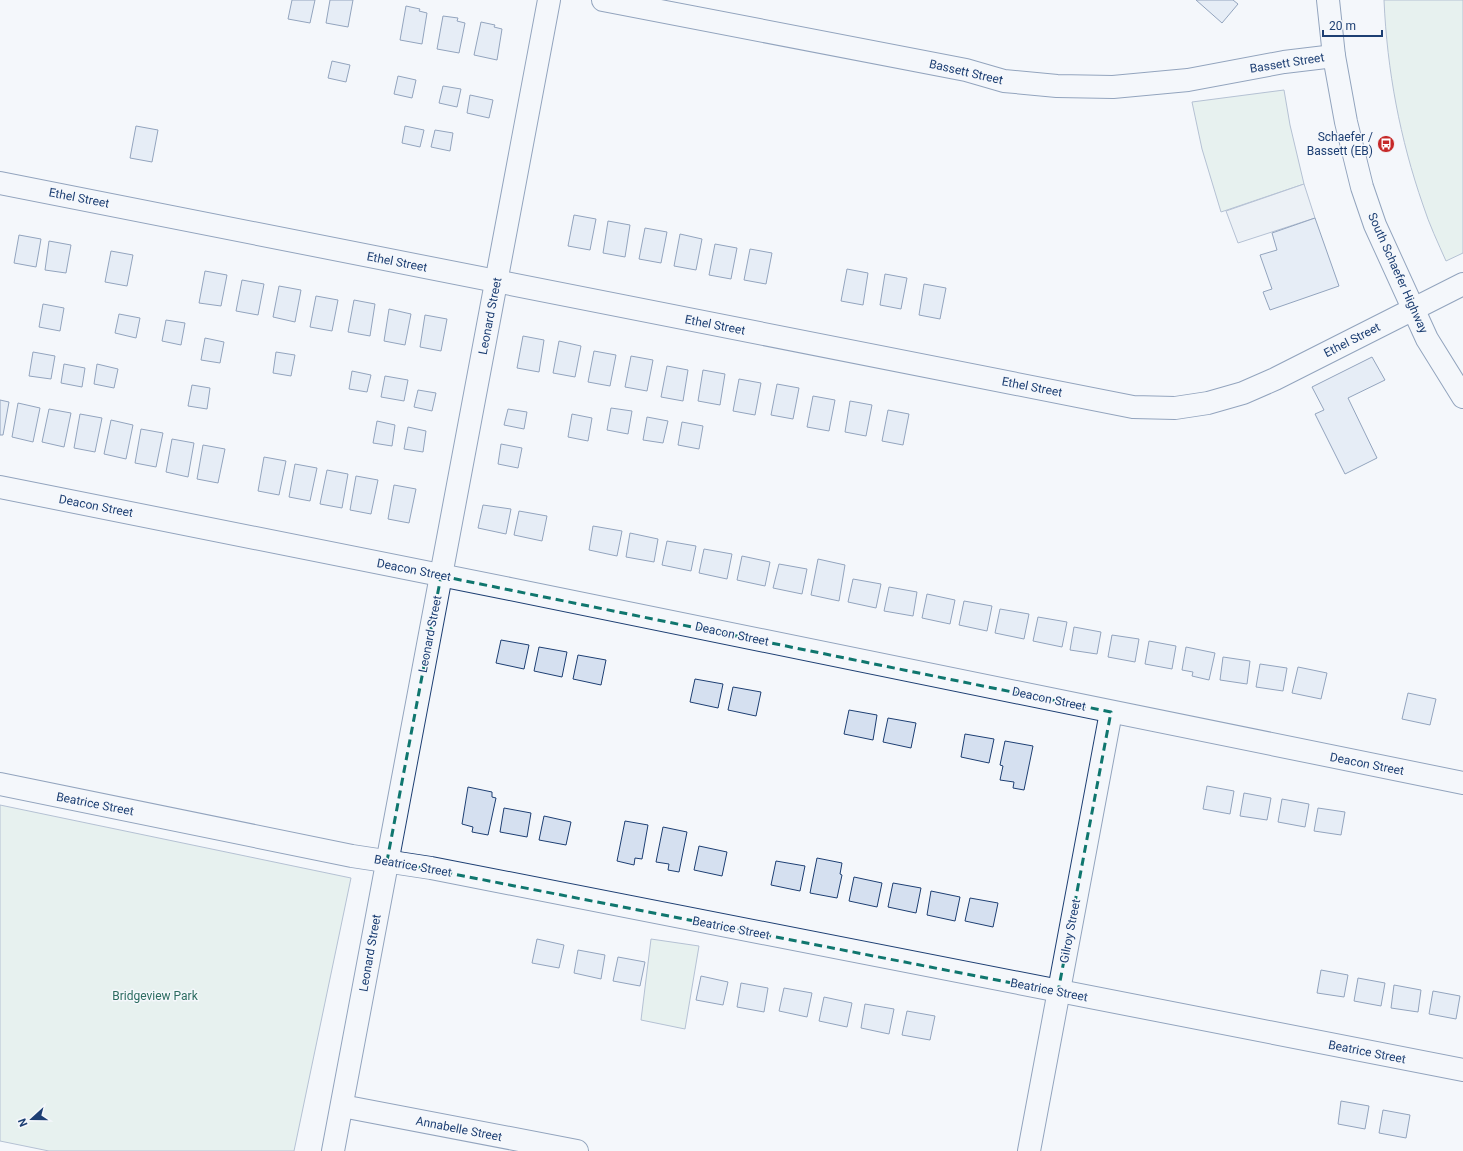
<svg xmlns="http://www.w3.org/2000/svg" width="1463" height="1151" font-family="Roboto,sans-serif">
  <rect width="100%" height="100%" fill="#f4f7fb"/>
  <g fill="#d7e8df" stroke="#687fa3">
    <path d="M 1384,0 L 1463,0 L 1463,253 L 1446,261 C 1438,243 1429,224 1423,205 C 1400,139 1387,70 1384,0 Z"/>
    <path d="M 1284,90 L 1290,125 L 1304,184 L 1221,212 L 1202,149 L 1192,102 Z"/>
    <path d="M 0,805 L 351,878 L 294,1151 L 49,1151 L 0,1141 Z"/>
    <path d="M 651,939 L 699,946 L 685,1029 L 641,1020 Z"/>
  </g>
  <path fill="#e3e8f0" stroke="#687fa3" d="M 1304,184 L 1315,218 L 1238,243 L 1226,211 Z"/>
  <g fill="#d5e0f0" stroke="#1d3f73">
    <path d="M 292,0 L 315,0 L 310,23 L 288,19 Z"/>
    <path d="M 330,0 L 353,0 L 348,27 L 326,23 Z"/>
    <path d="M 1196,0 L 1233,0 L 1238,4 L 1222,23 Z"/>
    <path d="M 406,6 L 420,9 L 419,11 L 427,13 L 422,44 L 400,40 Z"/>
    <path d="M 443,16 L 458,18 L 457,21 L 465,23 L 459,53 L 437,49 Z"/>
    <path d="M 481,22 L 495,25 L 494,27 L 502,29 L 497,60 L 474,55 Z"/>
    <path d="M 332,61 L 350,65 L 346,82 L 328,78 Z"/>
    <path d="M 398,76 L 416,80 L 412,98 L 394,94 Z"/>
    <path d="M 443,86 L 461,89 L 457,107 L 439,103 Z"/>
    <path d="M 470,95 L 493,100 L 489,118 L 467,113 Z"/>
    <path d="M 136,126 L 158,130 L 152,162 L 130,158 Z"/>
    <path d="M 405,126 L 424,130 L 420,147 L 402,143 Z"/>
    <path d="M 435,130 L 453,133 L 450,151 L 431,147 Z"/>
    <path d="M 574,215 L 596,219 L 590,250 L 568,246 Z"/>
    <path d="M 1315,218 L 1339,286 L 1270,310 L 1263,292 L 1272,289 L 1260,255 L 1277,250 L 1272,233 Z"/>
    <path d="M 608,221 L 630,225 L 625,257 L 603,253 Z"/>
    <path d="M 645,228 L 667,232 L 661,263 L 639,259 Z"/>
    <path d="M 680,234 L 702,239 L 696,270 L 674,266 Z"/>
    <path d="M 19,235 L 41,239 L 36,267 L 14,263 Z"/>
    <path d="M 49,241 L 71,245 L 66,273 L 45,270 Z"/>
    <path d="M 715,244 L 737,248 L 731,279 L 709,275 Z"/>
    <path d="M 750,249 L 772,253 L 766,284 L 744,280 Z"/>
    <path d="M 111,251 L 133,255 L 127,286 L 105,282 Z"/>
    <path d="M 847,269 L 868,273 L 863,305 L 841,301 Z"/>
    <path d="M 205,271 L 227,275 L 221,306 L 199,303 Z"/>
    <path d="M 885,274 L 907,278 L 901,309 L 880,305 Z"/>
    <path d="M 242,280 L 264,284 L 258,315 L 236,311 Z"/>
    <path d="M 924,284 L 946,288 L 940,319 L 919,315 Z"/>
    <path d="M 279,286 L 301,290 L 295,322 L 273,317 Z"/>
    <path d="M 316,296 L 338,300 L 332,331 L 310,327 Z"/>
    <path d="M 354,300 L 375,304 L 370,336 L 348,332 Z"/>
    <path d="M 43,304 L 64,308 L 60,331 L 39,327 Z"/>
    <path d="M 389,309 L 411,314 L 405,345 L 384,341 Z"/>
    <path d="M 119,314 L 140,318 L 136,338 L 115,333 Z"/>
    <path d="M 425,315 L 447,319 L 441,351 L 420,347 Z"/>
    <path d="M 166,320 L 185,323 L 181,345 L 162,341 Z"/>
    <path d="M 523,336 L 544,340 L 539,372 L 517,368 Z"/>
    <path d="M 205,338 L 224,342 L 220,363 L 201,360 Z"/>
    <path d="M 559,341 L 581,346 L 575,377 L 553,373 Z"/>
    <path d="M 594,351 L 616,355 L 610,386 L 588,382 Z"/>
    <path d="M 33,352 L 55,356 L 51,379 L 29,376 Z"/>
    <path d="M 276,352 L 295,355 L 291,376 L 273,373 Z"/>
    <path d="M 631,356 L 653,360 L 647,391 L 625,387 Z"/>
    <path d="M 1372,357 L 1385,380 L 1348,398 L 1377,458 L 1345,474 L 1315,414 L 1324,410 L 1312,387 Z"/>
    <path d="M 64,364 L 85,368 L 82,387 L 61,383 Z"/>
    <path d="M 97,364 L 118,369 L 114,388 L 94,384 Z"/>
    <path d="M 667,366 L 688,370 L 683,401 L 661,397 Z"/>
    <path d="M 703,370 L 725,374 L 720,405 L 698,401 Z"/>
    <path d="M 352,371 L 371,375 L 367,392 L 349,389 Z"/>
    <path d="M 385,376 L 408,380 L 404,401 L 381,397 Z"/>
    <path d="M 739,379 L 761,383 L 755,415 L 733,411 Z"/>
    <path d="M 777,384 L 799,388 L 793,419 L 771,415 Z"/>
    <path d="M 192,385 L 210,388 L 207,409 L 188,406 Z"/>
    <path d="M 418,390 L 436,393 L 432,411 L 414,407 Z"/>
    <path d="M 813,396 L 835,400 L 829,431 L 807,427 Z"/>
    <path d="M 0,400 L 9,402 L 3,435 L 0,435 Z"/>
    <path d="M 850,401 L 872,405 L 866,436 L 845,432 Z"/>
    <path d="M 18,403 L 40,408 L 33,442 L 12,437 Z"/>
    <path d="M 611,408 L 632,411 L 628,434 L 607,430 Z"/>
    <path d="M 49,409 L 71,413 L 64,447 L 42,442 Z"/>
    <path d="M 508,409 L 527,412 L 524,429 L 504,425 Z"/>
    <path d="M 888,410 L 909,414 L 903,445 L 882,441 Z"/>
    <path d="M 80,414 L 102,418 L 95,452 L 74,448 Z"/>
    <path d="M 572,414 L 592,418 L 588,441 L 568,437 Z"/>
    <path d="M 647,417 L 668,421 L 663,443 L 643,440 Z"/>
    <path d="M 111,420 L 133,425 L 126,459 L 104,454 Z"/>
    <path d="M 377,421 L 395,425 L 392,446 L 373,443 Z"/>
    <path d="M 682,422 L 703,426 L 699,449 L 678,445 Z"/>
    <path d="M 408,427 L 426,431 L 423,452 L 404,449 Z"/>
    <path d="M 141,429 L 163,433 L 156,467 L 135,463 Z"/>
    <path d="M 172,439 L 194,443 L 188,477 L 166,472 Z"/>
    <path d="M 501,444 L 522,448 L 518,468 L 498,464 Z"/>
    <path d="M 203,445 L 225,449 L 218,483 L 197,479 Z"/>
    <path d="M 264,457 L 286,461 L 279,495 L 258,491 Z"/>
    <path d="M 295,464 L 317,468 L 310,501 L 289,497 Z"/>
    <path d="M 327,470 L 348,474 L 342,508 L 320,504 Z"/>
    <path d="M 356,476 L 378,480 L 371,514 L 350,510 Z"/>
    <path d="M 394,485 L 416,489 L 409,523 L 388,519 Z"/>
    <path d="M 483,505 L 511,509 L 506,534 L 478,528 Z"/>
    <path d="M 519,511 L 547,516 L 542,541 L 514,535 Z"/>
    <path d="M 593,526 L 622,531 L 617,556 L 589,550 Z"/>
    <path d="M 630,533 L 658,539 L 654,562 L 626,557 Z"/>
    <path d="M 667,541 L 696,546 L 691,571 L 662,565 Z"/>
    <path d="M 704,549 L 732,554 L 727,579 L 699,573 Z"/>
    <path d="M 742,556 L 770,562 L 765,586 L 737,580 Z"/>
    <path d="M 818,559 L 845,565 L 839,601 L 811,595 Z"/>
    <path d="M 779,564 L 807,569 L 802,594 L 773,588 Z"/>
    <path d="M 853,579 L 881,584 L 876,608 L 848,602 Z"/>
    <path d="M 889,587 L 917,592 L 913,616 L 884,611 Z"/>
    <path d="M 927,594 L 955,600 L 950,624 L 922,618 Z"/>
    <path d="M 964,601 L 992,606 L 987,631 L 959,625 Z"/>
    <path d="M 1000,609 L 1029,614 L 1024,639 L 995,633 Z"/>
    <path d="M 1038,617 L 1067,622 L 1062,647 L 1033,641 Z"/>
    <path d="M 1074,627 L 1101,632 L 1097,654 L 1070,650 Z"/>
    <path d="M 1112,635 L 1139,639 L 1135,662 L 1108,657 Z"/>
    <path d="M 501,640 L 529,645 L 524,669 L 496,663 Z"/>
    <path d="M 1149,641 L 1176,646 L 1172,669 L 1145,664 Z"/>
    <path d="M 539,647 L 567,652 L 562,677 L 534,671 Z"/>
    <path d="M 1186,647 L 1215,653 L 1209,680 L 1192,676 L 1193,672 L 1182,670 Z"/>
    <path d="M 578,655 L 606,660 L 601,685 L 573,679 Z"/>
    <path d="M 1223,657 L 1250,661 L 1247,684 L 1220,680 Z"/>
    <path d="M 1260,664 L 1287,668 L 1283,691 L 1256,687 Z"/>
    <path d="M 1298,667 L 1327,673 L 1321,699 L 1292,693 Z"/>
    <path d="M 695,679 L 723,684 L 718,708 L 690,702 Z"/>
    <path d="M 733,687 L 761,692 L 756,716 L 728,710 Z"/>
    <path d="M 1408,693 L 1436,699 L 1430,725 L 1402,719 Z"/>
    <path d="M 849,710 L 877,715 L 873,740 L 844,734 Z"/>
    <path d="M 888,718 L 916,723 L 911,748 L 883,742 Z"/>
    <path d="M 965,734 L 994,739 L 989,763 L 961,757 Z"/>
    <path d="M 1005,741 L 1033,746 L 1024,790 L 1013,788 L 1014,782 L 1000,780 L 1003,766 L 1000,765 Z"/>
    <path d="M 1207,786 L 1234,791 L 1230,814 L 1203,809 Z"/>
    <path d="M 468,787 L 492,792 L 492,797 L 496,798 L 488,835 L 472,832 L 473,827 L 462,824 Z"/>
    <path d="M 1244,793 L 1271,798 L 1267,820 L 1240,816 Z"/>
    <path d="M 1282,799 L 1309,804 L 1305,827 L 1278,822 Z"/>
    <path d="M 504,808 L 531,813 L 527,837 L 500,832 Z"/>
    <path d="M 1318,808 L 1345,812 L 1341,835 L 1314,831 Z"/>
    <path d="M 544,816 L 571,822 L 566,845 L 539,840 Z"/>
    <path d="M 625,821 L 648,825 L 642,859 L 635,858 L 634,865 L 617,861 Z"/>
    <path d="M 663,827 L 687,832 L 679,872 L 668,870 L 669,864 L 656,862 Z"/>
    <path d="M 699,846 L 727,852 L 722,876 L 694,870 Z"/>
    <path d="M 817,858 L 842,863 L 840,874 L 842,875 L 837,898 L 810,893 Z"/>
    <path d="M 776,861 L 805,866 L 800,891 L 771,885 Z"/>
    <path d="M 854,877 L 882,883 L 877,907 L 849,901 Z"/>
    <path d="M 893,883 L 921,888 L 916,913 L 888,907 Z"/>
    <path d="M 931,891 L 960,897 L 955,921 L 927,915 Z"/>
    <path d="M 970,898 L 998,903 L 993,927 L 965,921 Z"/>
    <path d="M 537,939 L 564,945 L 559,968 L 532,963 Z"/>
    <path d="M 578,950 L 605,955 L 601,979 L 574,973 Z"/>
    <path d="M 618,957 L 645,962 L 640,986 L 613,981 Z"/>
    <path d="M 1321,970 L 1348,975 L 1344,997 L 1317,993 Z"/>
    <path d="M 701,976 L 728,982 L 723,1005 L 696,1000 Z"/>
    <path d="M 1358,978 L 1385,983 L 1381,1006 L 1354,1001 Z"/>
    <path d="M 741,983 L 768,988 L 764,1012 L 737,1007 Z"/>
    <path d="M 1394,985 L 1421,990 L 1418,1012 L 1391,1008 Z"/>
    <path d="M 784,988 L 812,993 L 807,1017 L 779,1011 Z"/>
    <path d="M 1433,991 L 1460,996 L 1456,1019 L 1429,1014 Z"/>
    <path d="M 824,997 L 852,1003 L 847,1027 L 819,1021 Z"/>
    <path d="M 865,1004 L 894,1009 L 889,1034 L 861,1028 Z"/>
    <path d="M 907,1011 L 935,1016 L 930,1040 L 902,1035 Z"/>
    <path d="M 1341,1101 L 1369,1106 L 1365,1129 L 1338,1124 Z"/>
    <path d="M 1383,1110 L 1410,1115 L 1406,1138 L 1379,1133 Z"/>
  </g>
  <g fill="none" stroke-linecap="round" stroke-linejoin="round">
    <g stroke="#1d3f73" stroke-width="24">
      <g id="minor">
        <path d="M 603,0 L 966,70 L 1004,81 L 1057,86 L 1113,87 L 1188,80 L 1284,62 L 1334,56"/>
        <path d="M 0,183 L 1133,407 L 1175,408 L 1208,403 L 1243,393 L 1275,379 L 1463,284"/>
        <path d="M 0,487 L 510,589 L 1463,783"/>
        <path d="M 0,784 L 352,856 L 431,868 L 1463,1070"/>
        <path d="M 342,1106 L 577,1151"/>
        <path d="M 333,1151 L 549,0"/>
        <path d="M 1029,1151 L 1111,712"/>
      </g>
    </g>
    <g stroke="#1d3f73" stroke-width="24">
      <path id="major" d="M 1328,0 L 1334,56 L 1346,122 L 1362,187 L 1375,225 L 1427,339 L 1463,397"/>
    </g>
    <use href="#minor" stroke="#f4f7fb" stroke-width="22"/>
    <use href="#major" stroke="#f4f7fb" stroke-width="22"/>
  </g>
  <path d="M0 0H1463V1151H0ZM 441,576 L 1111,712 L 1058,992 L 387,861 Z" fill="#f4f7fb" fill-opacity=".55" fill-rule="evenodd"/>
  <path fill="none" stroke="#0f766e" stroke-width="3" stroke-dasharray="8 5" stroke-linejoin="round" d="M 441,576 L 1111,712 L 1058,992 L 387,861 Z"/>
  <defs>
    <g id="bus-disc" transform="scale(0.9)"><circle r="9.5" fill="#c62828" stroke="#f4f7fb"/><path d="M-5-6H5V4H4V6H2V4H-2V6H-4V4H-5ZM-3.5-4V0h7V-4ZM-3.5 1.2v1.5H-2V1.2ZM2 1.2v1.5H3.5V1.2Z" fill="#fff"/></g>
  </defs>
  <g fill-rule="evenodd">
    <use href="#bus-disc" x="1386" y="144"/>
  </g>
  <g text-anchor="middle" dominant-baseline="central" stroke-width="3" stroke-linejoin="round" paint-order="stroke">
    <g font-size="12" fill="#1d3f73" stroke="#f4f7fb">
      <text transform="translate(1287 63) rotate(-9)">Bassett Street</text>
      <text transform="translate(966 72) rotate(13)">Bassett Street</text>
      <text transform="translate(79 198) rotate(11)">Ethel Street</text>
      <text transform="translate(397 262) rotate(11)">Ethel Street</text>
      <text transform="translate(1398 273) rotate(66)">South Schaefer Highway</text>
      <text transform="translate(490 316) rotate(-79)">Leonard Street</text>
      <text transform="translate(715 325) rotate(11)">Ethel Street</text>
      <text transform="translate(1352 340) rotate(-27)">Ethel Street</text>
      <text transform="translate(1032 387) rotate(11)">Ethel Street</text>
      <text transform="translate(96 506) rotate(11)">Deacon Street</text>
      <text transform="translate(414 570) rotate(11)">Deacon Street</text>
      <text transform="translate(430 634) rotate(-79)">Leonard Street</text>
      <text transform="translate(732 634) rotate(12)">Deacon Street</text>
      <text transform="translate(1049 699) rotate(12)">Deacon Street</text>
      <text transform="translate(1367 764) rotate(11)">Deacon Street</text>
      <text transform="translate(95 804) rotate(11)">Beatrice Street</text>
      <text transform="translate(413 866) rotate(10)">Beatrice Street</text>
      <text transform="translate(731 928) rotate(11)">Beatrice Street</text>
      <text transform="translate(1070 931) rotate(-79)">Gilroy Street</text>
      <text transform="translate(370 953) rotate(-80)">Leonard Street</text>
      <text transform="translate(1049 990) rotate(11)">Beatrice Street</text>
      <text transform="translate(1367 1052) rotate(11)">Beatrice Street</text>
      <text transform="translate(459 1129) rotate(11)">Annabelle Street</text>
    </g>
    <g font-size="12" fill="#1d3f73" stroke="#f4f7fb" text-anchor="end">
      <text x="1373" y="137">Schaefer /<tspan x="1373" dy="14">Bassett (EB)</tspan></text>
    </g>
    <g font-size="12" fill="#2c6c60" stroke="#f4f7fb">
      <text x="155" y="996">Bridgeview Park</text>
    </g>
  </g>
  <g transform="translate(32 1119) rotate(249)" stroke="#f4f7fb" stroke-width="3" paint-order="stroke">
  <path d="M0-3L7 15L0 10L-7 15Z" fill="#1d3f73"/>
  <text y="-6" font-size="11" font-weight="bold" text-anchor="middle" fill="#1d3f73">N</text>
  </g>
  <path d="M1323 30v6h59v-6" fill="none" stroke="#1d3f73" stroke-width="2"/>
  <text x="1329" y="30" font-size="12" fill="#1d3f73" stroke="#f4f7fb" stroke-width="3" paint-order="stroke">20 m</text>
</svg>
